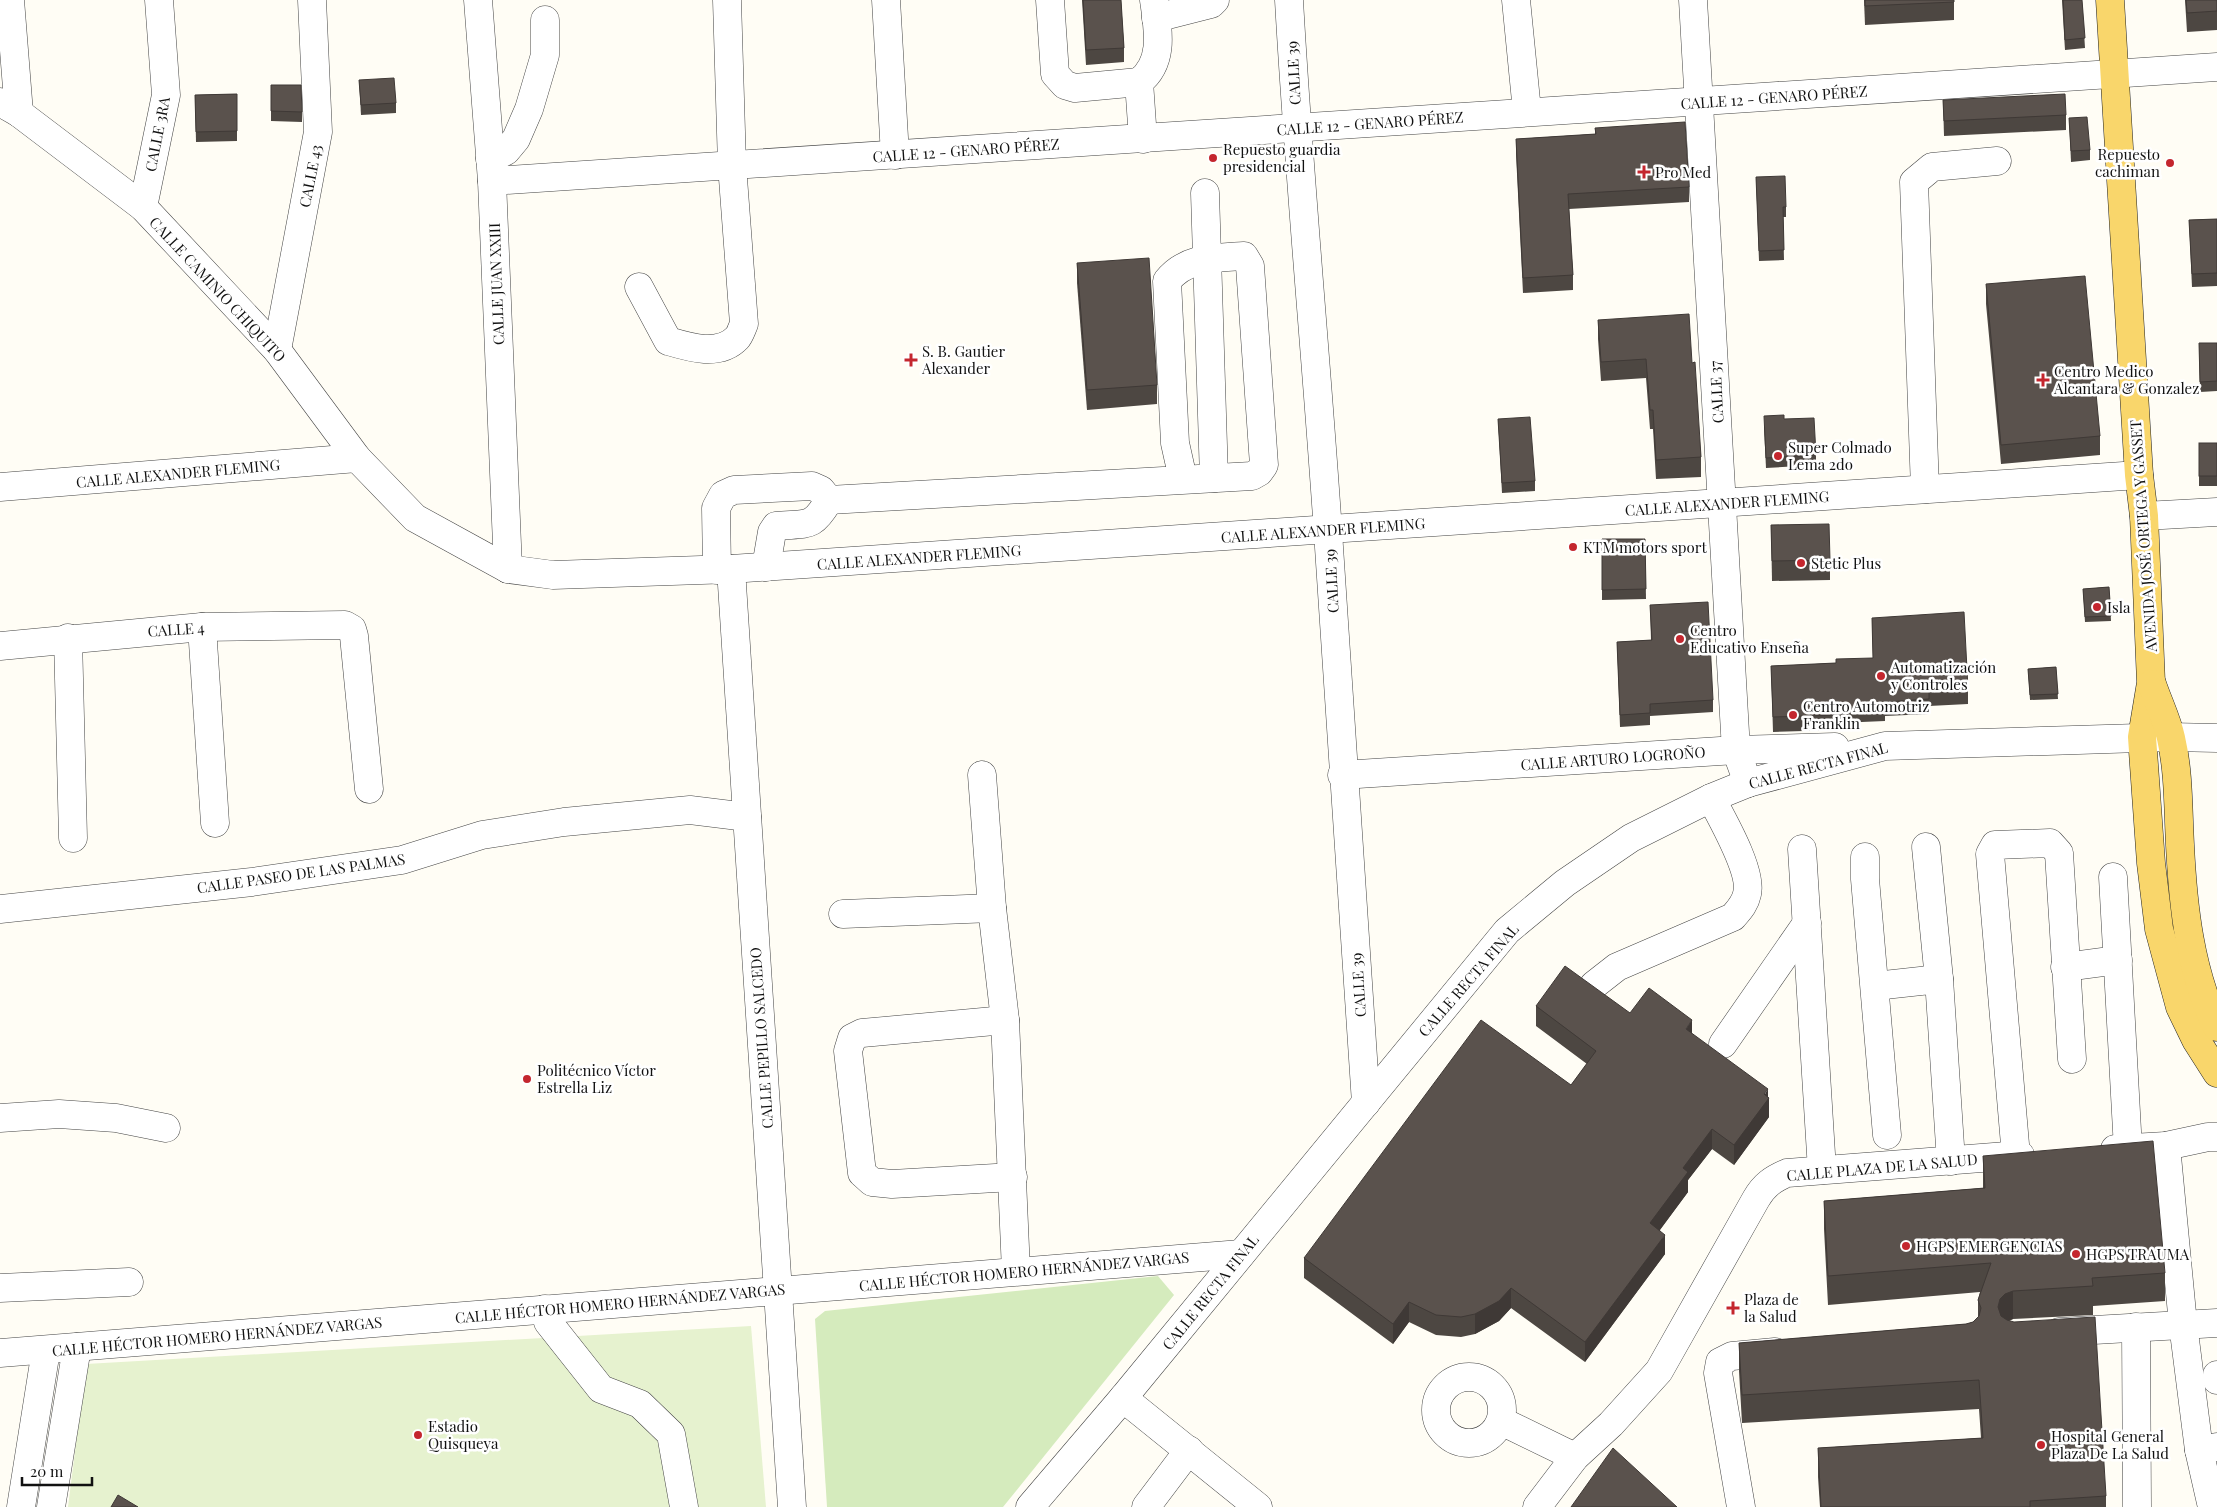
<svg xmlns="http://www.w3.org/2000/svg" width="2217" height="1507" font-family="'Playfair Display',serif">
  <rect width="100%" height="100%" fill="#fffdf5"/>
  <path fill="#d5ebbd" d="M 1158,1276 L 1174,1295 L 1003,1507 L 827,1507 L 815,1319 L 825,1311 Z"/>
  <path fill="#e6f2cf" d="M 751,1326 L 766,1507 L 68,1507 L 86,1364 Z"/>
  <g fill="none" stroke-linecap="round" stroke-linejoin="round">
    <g stroke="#444" stroke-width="29">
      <g id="minor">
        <path d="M 10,0 L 19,113"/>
        <path d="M 478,0 L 492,181 L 508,569"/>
        <path d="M 886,0 L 895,155"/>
        <path d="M 1050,0 L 1055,74 L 1065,85 L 1075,88 L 1139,82"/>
        <path d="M 1289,0 C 1299,178 1316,354 1328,532 C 1340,722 1352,912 1366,1103"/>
        <path d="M 1516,0 L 1527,111"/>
        <path d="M 1693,0 L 1736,750 L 1748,783"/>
        <path d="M 1156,18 L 1211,4 L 1215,0"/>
        <path d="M 0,102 L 19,113 L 143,207 L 277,350 L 357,458 L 415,518 L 508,569 L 553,575 L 731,569 L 2139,475"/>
        <path d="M 1143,139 L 1139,82 C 1165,62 1158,29 1154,0"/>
        <path d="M 490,159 L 506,151 L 516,139 L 529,109 L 545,55 L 545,20"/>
        <path d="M 492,181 L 2217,67"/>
        <path d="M 1205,193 L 1214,478"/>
        <path d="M 143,207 L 166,95 L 159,0"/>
        <path d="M 639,287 L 668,341 C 688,347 719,357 737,338 C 740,335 742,328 744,324 L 732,165 L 727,0"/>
        <path d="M 277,350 L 318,132 L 312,0"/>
        <path d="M 0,487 L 357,458"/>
        <path d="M 1925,489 L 1914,182 L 1932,167 L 1997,161"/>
        <path d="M 2144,516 L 2217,512"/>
        <path d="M 766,567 L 772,532 L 776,526 C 808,523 812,529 829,500"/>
        <path d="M 731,569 L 792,1507"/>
        <path d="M 717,570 L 716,508 L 723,495 L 734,490 L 812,486 L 821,490 L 829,500 L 1252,476 L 1259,472 L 1264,465 L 1250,266 L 1244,256 C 1215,258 1186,257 1167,281 L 1175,443 L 1183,479"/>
        <path d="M 202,627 L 215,823"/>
        <path d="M 68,638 L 73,838"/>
        <path d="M 0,646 L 202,627 L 345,625 L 352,629 L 354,636 L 369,789"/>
        <path d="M 982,775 L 992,908 L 1005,1020 L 1016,1271"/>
        <path d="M 1342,775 L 1736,750 L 1835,747"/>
        <path d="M 1926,847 L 1939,979"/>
        <path d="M 1802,849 L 1822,1170"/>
        <path d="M 1865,857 L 1865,879 L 1887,1135"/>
        <path d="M 2113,877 L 2128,1149"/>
        <path d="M 0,909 L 252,882 L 402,860 L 482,835 L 564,822 L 690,810 L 747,817"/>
        <path d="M 843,914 L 992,908"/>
        <path d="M 2065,967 L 2118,960"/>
        <path d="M 1594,985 L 1617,967 L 1733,917 C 1739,910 1745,904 1747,894 C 1753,872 1722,819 1711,798"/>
        <path d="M 1875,986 L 1939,979 L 1951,1161"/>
        <path d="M 1005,1020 L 862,1033 L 852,1038 L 848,1051 L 862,1173 L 872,1182 L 892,1184 L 1013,1177"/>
        <path d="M 1723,1044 L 1807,923"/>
        <path d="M 0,1118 L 59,1114 L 116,1118 L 166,1128"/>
        <path d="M 2166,1146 L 2183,1324 L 2199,1450 L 2217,1447"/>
        <path d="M 2115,1149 L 2166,1146 L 2208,1137 L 2217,1137"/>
        <path d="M 2016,1156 L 1990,854 L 1995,845 L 2050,843 L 2059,853 L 2072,1059"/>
        <path d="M 0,1288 L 129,1282"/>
        <path d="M 545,1309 L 548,1322 L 601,1389 L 640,1404 L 671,1434 L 684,1507"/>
        <path d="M 2136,1327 L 2137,1507"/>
        <path d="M 2059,1332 L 2217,1323"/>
        <path d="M 0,1353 L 1241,1254"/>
        <path d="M 2217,1375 L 2217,1380"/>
        <circle cx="1469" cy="1410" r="33"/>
        <path d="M 1123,1398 L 1258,1507"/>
        <path d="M 1501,1421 L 1575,1457"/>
        <path d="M 2199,1450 L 2212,1507"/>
        <path d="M 21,1507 L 46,1350"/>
        <path d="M 51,1507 L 77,1347"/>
        <path d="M 1030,1507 L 1123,1398 L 1507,931 L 1565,883 L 1631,838 L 1711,798 L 1748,783 L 1885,746 L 2171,737 L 2217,738"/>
        <path d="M 1146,1507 L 1189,1450"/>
        <path d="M 1537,1507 L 1575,1457 L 1611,1424 L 1659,1371 L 1756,1199 C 1764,1185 1773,1179 1787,1173 L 2020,1155"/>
        <path d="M 1741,1507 L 1718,1373 L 1720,1362 L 1732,1356 L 1775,1352"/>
      </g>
    </g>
    <g stroke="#222" stroke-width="29">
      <g id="major">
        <path d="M 2110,0 L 2139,475 L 2144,516 L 2151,683 L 2142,737 L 2151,863 L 2159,929 L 2180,1007 L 2196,1040 L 2217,1073"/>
        <path d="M 2152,684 C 2158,702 2167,720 2171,738 C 2179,773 2178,809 2180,845 C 2183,907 2190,971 2217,1027"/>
      </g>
    </g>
    <use href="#minor" stroke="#fff" stroke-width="28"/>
    <use href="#major" stroke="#f9d66b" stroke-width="28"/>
  </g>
  <g fill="#4d4742">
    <path d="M 1082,0 L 1121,0 L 1124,48 L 1124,62 L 1086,65 Z"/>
    <path d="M 1864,0 L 1954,0 L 1954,20 L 1865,25 Z"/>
    <path d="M 2062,0 L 2082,0 L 2085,48 L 2065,50 Z"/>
    <path d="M 2185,0 L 2217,0 L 2217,30 L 2187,32 Z"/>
    <path d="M 359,80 L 396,103 L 396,113 L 361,115 Z"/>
    <path d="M 271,85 L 302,112 L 302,122 L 271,121 Z"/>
    <path d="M 237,94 L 237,141 L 196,142 L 195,95 Z"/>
    <path d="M 1943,100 L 2066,115 L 2066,130 L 1944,136 Z"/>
    <path d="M 2069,118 L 2090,150 L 2090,160 L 2071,162 Z"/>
    <path d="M 1595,128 L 1689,187 L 1689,202 L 1569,209 L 1573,275 L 1573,290 L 1523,293 L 1516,154 L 1516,139 L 1595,134 Z"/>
    <path d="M 1756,177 L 1786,207 L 1786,217 L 1783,217 L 1784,260 L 1759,261 Z"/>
    <path d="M 2217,219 L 2217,286 L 2192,287 L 2189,220 Z"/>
    <path d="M 1077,263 L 1157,385 L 1157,404 L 1087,410 L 1077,283 Z"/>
    <path d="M 1986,284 L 2100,436 L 2100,455 L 2001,464 L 1986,304 Z"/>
    <path d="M 1598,320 L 1692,363 L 1701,457 L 1701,477 L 1656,479 L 1653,429 L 1650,429 L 1646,378 L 1601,381 L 1598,339 Z"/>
    <path d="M 2199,343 L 2217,343 L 2217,391 L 2200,392 Z"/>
    <path d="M 1498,419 L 1535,481 L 1535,491 L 1502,493 Z"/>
    <path d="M 1784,419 L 1816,455 L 1816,465 L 1766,468 L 1764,427 Z"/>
    <rect x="2199" y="443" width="18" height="43"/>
    <path d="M 1771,525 L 1830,560 L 1830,580 L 1772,581 Z"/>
    <path d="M 1602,539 L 1645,539 L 1646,599 L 1602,600 Z"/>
    <path d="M 2109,587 L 2111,621 L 2085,622 L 2083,589 Z"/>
    <path d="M 1650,605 L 1713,700 L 1713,712 L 1650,716 L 1650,725 L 1620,727 L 1617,642 L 1651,640 Z"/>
    <path d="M 1872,618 L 1968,689 L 1968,704 L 1929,706 L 1929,714 L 1885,716 L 1885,721 L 1838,723 L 1838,730 L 1773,732 L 1771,666 L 1836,663 L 1873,658 Z"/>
    <path d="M 2056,667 L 2058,699 L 2030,700 L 2028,669 Z"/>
    <path d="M 1536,1006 L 1630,1013 L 1692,1034 L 1768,1097 L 1769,1117 L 1734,1165 L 1712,1149 L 1688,1180 L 1688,1192 L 1660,1230 L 1665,1254 L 1585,1362 L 1511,1308 L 1499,1321 L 1475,1334 L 1461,1337 L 1436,1335 L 1409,1322 L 1393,1344 L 1304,1278 L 1304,1258 L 1571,1085 L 1587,1064 L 1536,1026 Z"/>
    <path d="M 1983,1156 L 2165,1273 L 2165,1301 L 2093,1306 L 2093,1315 L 2013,1319 L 2009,1321 L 2106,1496 L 2106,1507 L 1820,1507 L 1818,1477 L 1818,1448 L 1981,1438 L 1979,1409 L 1742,1423 L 1739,1371 L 1739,1343 L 1966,1324 L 1973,1322 L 1978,1317 L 1978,1300 L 1980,1292 L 1828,1305 L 1824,1229 L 1824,1201 L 1983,1188 Z"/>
  </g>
  <g fill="#3f3936">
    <path d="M 1692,1020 L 1692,1039 L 1686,1029 Z"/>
    <path d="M 1768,1089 L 1768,1099 L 1769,1098 L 1769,1117 L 1734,1165 L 1734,1145 Z"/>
    <path d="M 1712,1129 L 1712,1149 L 1688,1180 L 1688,1192 L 1650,1243 L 1650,1223 L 1683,1168 Z"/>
    <path d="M 1665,1235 L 1665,1254 L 1585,1362 L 1585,1342 Z"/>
    <path d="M 1511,1288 L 1511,1308 L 1499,1321 L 1475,1334 L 1475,1314 Z"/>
    <path d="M 2013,1291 L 2013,1319 L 2005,1322 L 2000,1328 L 1998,1307 L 2000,1299 L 2005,1294 Z"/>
    <path d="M 1409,1302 L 1409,1322 L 1393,1344 L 1393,1324 Z"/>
  </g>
  <g fill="#5a524d" stroke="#3f3936">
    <path d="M 1083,0 L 1121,0 L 1124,48 L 1086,50 Z"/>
    <path d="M 1865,0 L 1954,0 L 1954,2 L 1865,6 Z"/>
    <path d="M 2063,0 L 2082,0 L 2085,38 L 2065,40 Z"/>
    <path d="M 2186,0 L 2217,0 L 2217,11 L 2187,13 Z"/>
    <path d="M 394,78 L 396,103 L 361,105 L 359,80 Z"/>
    <path d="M 271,85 L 301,85 L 302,112 L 271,111 Z"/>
    <path d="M 237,94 L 237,131 L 196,132 L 195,95 Z"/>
    <path d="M 2065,94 L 2066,115 L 1944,121 L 1943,100 Z"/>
    <path d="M 2087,117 L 2090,150 L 2071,151 L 2069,118 Z"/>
    <path d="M 1685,122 L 1689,187 L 1568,194 L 1573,275 L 1523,278 L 1516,139 L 1596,134 L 1595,128 Z"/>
    <path d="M 1785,176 L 1786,207 L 1783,207 L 1784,250 L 1759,251 L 1756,177 Z"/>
    <path d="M 2217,219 L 2217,273 L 2192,274 L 2189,220 Z"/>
    <path d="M 1149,258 L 1157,385 L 1087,390 L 1077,263 Z"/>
    <path d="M 2085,276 L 2100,436 L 2001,445 L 1986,284 Z"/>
    <path d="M 1689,314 L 1692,363 L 1695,362 L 1701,457 L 1656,460 L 1653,410 L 1650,410 L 1646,359 L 1601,362 L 1598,320 Z"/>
    <path d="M 2199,343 L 2217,343 L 2217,381 L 2200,382 Z"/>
    <path d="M 1784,415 L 1784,419 L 1814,418 L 1816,455 L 1766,458 L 1764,416 Z"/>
    <path d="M 1530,417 L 1535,481 L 1502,483 L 1498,419 Z"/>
    <rect x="2199" y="443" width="18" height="33"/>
    <path d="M 1829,524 L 1830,560 L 1772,561 L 1771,525 Z"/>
    <path d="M 1602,539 L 1645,539 L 1646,589 L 1602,590 Z"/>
    <path d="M 2109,587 L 2111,616 L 2085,617 L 2083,589 Z"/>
    <path d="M 1708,602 L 1713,700 L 1650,704 L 1650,713 L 1620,715 L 1617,642 L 1652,640 L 1650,605 Z"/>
    <path d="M 1964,612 L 1968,689 L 1929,691 L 1929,699 L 1885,702 L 1885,706 L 1838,708 L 1838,715 L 1773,717 L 1771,666 L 1836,663 L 1836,659 L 1873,658 L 1872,618 Z"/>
    <path d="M 2056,667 L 2058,694 L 2030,695 L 2028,669 Z"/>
    <path d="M 1565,966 L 1630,1013 L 1649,988 L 1692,1020 L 1686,1029 L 1768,1089 L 1764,1094 L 1769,1098 L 1734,1145 L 1712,1129 L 1683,1168 L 1688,1172 L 1650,1223 L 1665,1235 L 1585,1342 L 1511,1288 L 1499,1301 L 1475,1314 L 1461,1317 L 1436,1315 L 1409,1302 L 1393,1324 L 1304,1258 L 1481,1020 L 1571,1085 L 1596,1051 L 1536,1006 Z"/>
    <path d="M 2153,1141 L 2165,1273 L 2092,1278 L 2093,1286 L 2013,1291 L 2005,1294 L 2000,1299 L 1998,1307 L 2001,1316 L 2007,1320 L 2014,1322 L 2095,1317 L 2106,1496 L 2030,1501 L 2030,1507 L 1821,1507 L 1818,1448 L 1983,1438 L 1979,1380 L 1742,1395 L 1739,1343 L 1966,1324 L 1973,1322 L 1979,1316 L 1981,1308 L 1978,1300 L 1991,1263 L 1828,1276 L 1824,1201 L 1985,1188 L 1983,1156 Z"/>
    <path d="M 1613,1448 L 1677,1507 L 1571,1507 Z"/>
    <path d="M 118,1495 L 138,1507 L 111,1507 Z"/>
  </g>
  <g fill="#c4262e" stroke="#fff" stroke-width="2">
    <circle cx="1213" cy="158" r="5"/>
    <circle cx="2170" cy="163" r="5"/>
    <path d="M1641.5 164.5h5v5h5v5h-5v5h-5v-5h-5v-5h5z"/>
    <path d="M908.5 352.5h5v5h5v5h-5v5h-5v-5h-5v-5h5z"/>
    <path d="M2040.5 372.5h5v5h5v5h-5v5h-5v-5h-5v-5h5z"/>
    <circle cx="1778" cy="456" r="5"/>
    <circle cx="1573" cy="547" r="5"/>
    <circle cx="1801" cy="563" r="5"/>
    <circle cx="2097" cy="607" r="5"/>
    <circle cx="1680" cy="639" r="5"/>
    <circle cx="1881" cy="676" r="5"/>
    <circle cx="1793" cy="715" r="5"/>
    <circle cx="527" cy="1079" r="5"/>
    <circle cx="1906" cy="1246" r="5"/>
    <circle cx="2076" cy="1254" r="5"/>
    <path d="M1730.5 1300.5h5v5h5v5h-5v5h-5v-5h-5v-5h5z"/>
    <circle cx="418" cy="1435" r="5"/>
    <circle cx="2041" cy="1445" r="5"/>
  </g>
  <g text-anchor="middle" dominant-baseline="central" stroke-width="5" stroke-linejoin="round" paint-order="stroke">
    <g font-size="15" fill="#111" stroke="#fff">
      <text transform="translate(1293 73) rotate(-93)">CALLE 39</text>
      <text transform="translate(1774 97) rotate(-4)">CALLE 12 - GENARO PÉREZ</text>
      <text transform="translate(1370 123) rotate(-4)">CALLE 12 - GENARO PÉREZ</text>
      <text transform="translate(157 134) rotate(-79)">CALLE 3RA</text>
      <text transform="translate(966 150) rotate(-4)">CALLE 12 - GENARO PÉREZ</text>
      <text transform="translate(310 176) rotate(-79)">CALLE 43</text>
      <text transform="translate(496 284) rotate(-92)">CALLE JUAN XXIII</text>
      <text transform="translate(218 289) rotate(47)">CALLE CAMINIO CHIQUITO</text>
      <text transform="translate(1716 392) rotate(-93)">CALLE 37</text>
      <text transform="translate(178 473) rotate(-5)">CALLE ALEXANDER FLEMING</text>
      <text transform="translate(1727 503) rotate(-4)">CALLE ALEXANDER FLEMING</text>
      <text transform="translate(1323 530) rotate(-4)">CALLE ALEXANDER FLEMING</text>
      <text transform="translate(2143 536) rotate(-94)">AVENIDA JOSÉ ORTEGA Y GASSET</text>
      <text transform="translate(919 557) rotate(-4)">CALLE ALEXANDER FLEMING</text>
      <text transform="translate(1331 581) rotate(-93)">CALLE 39</text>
      <text transform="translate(176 629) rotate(-4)">CALLE 4</text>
      <text transform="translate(1613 758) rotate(-4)">CALLE ARTURO LOGROÑO</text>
      <text transform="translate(1818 765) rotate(-15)">CALLE RECTA FINAL</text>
      <text transform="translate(301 873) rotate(-8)">CALLE PASEO DE LAS PALMAS</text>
      <text transform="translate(1468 980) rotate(-49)">CALLE RECTA FINAL</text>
      <text transform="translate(1358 985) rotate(-94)">CALLE 39</text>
      <text transform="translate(761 1038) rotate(-94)">CALLE PEPILLO SALCEDO</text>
      <text transform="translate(1882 1167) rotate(-5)">CALLE PLAZA DE LA SALUD</text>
      <text transform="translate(1024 1271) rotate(-5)">CALLE HÉCTOR HOMERO HERNÁNDEZ VARGAS</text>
      <text transform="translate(1210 1292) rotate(-51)">CALLE RECTA FINAL</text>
      <text transform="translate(620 1303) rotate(-5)">CALLE HÉCTOR HOMERO HERNÁNDEZ VARGAS</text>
      <text transform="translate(217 1336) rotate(-5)">CALLE HÉCTOR HOMERO HERNÁNDEZ VARGAS</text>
    </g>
    <g font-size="15" fill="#111" stroke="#fff" text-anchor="start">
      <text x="1223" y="149">Repuesto guardia<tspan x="1223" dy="17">presidencial</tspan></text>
      <text x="2160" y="154" text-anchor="end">Repuesto<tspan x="2160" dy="17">cachiman</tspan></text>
      <text x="1655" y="172">Pro Med</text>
      <text x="922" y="351">S. B. Gautier<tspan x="922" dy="17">Alexander</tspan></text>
      <text x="2054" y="371">Centro Medico<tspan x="2054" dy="17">Alcantara &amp; Gonzalez</tspan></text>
      <text x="1788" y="447">Super Colmado<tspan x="1788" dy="17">Lema 2do</tspan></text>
      <text x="1583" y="547">KTM motors sport</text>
      <text x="1811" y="563">Stetic Plus</text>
      <text x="2107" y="607">Isla</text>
      <text x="1690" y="630">Centro<tspan x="1690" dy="17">Educativo Enseña</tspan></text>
      <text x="1891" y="667">Automatización<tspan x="1891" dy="17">y Controles</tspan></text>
      <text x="1803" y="706">Centro Automotriz<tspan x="1803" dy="17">Franklin</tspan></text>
      <text x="537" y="1070">Politécnico Víctor<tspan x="537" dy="17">Estrella Liz</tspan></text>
      <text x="1916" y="1246">HGPS EMERGENCIAS</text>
      <text x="2086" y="1254">HGPS TRAUMA</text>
      <text x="1744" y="1299">Plaza de<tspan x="1744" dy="17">la Salud</tspan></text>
      <text x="428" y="1426">Estadio<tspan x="428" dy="17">Quisqueya</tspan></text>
      <text x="2051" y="1436">Hospital General<tspan x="2051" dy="17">Plaza De La Salud</tspan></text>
    </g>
  </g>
  <path d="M22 1477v8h70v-8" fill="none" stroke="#111111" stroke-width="2.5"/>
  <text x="30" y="1477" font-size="15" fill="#111111" stroke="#ffffff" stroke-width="4" paint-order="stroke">20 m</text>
</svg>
